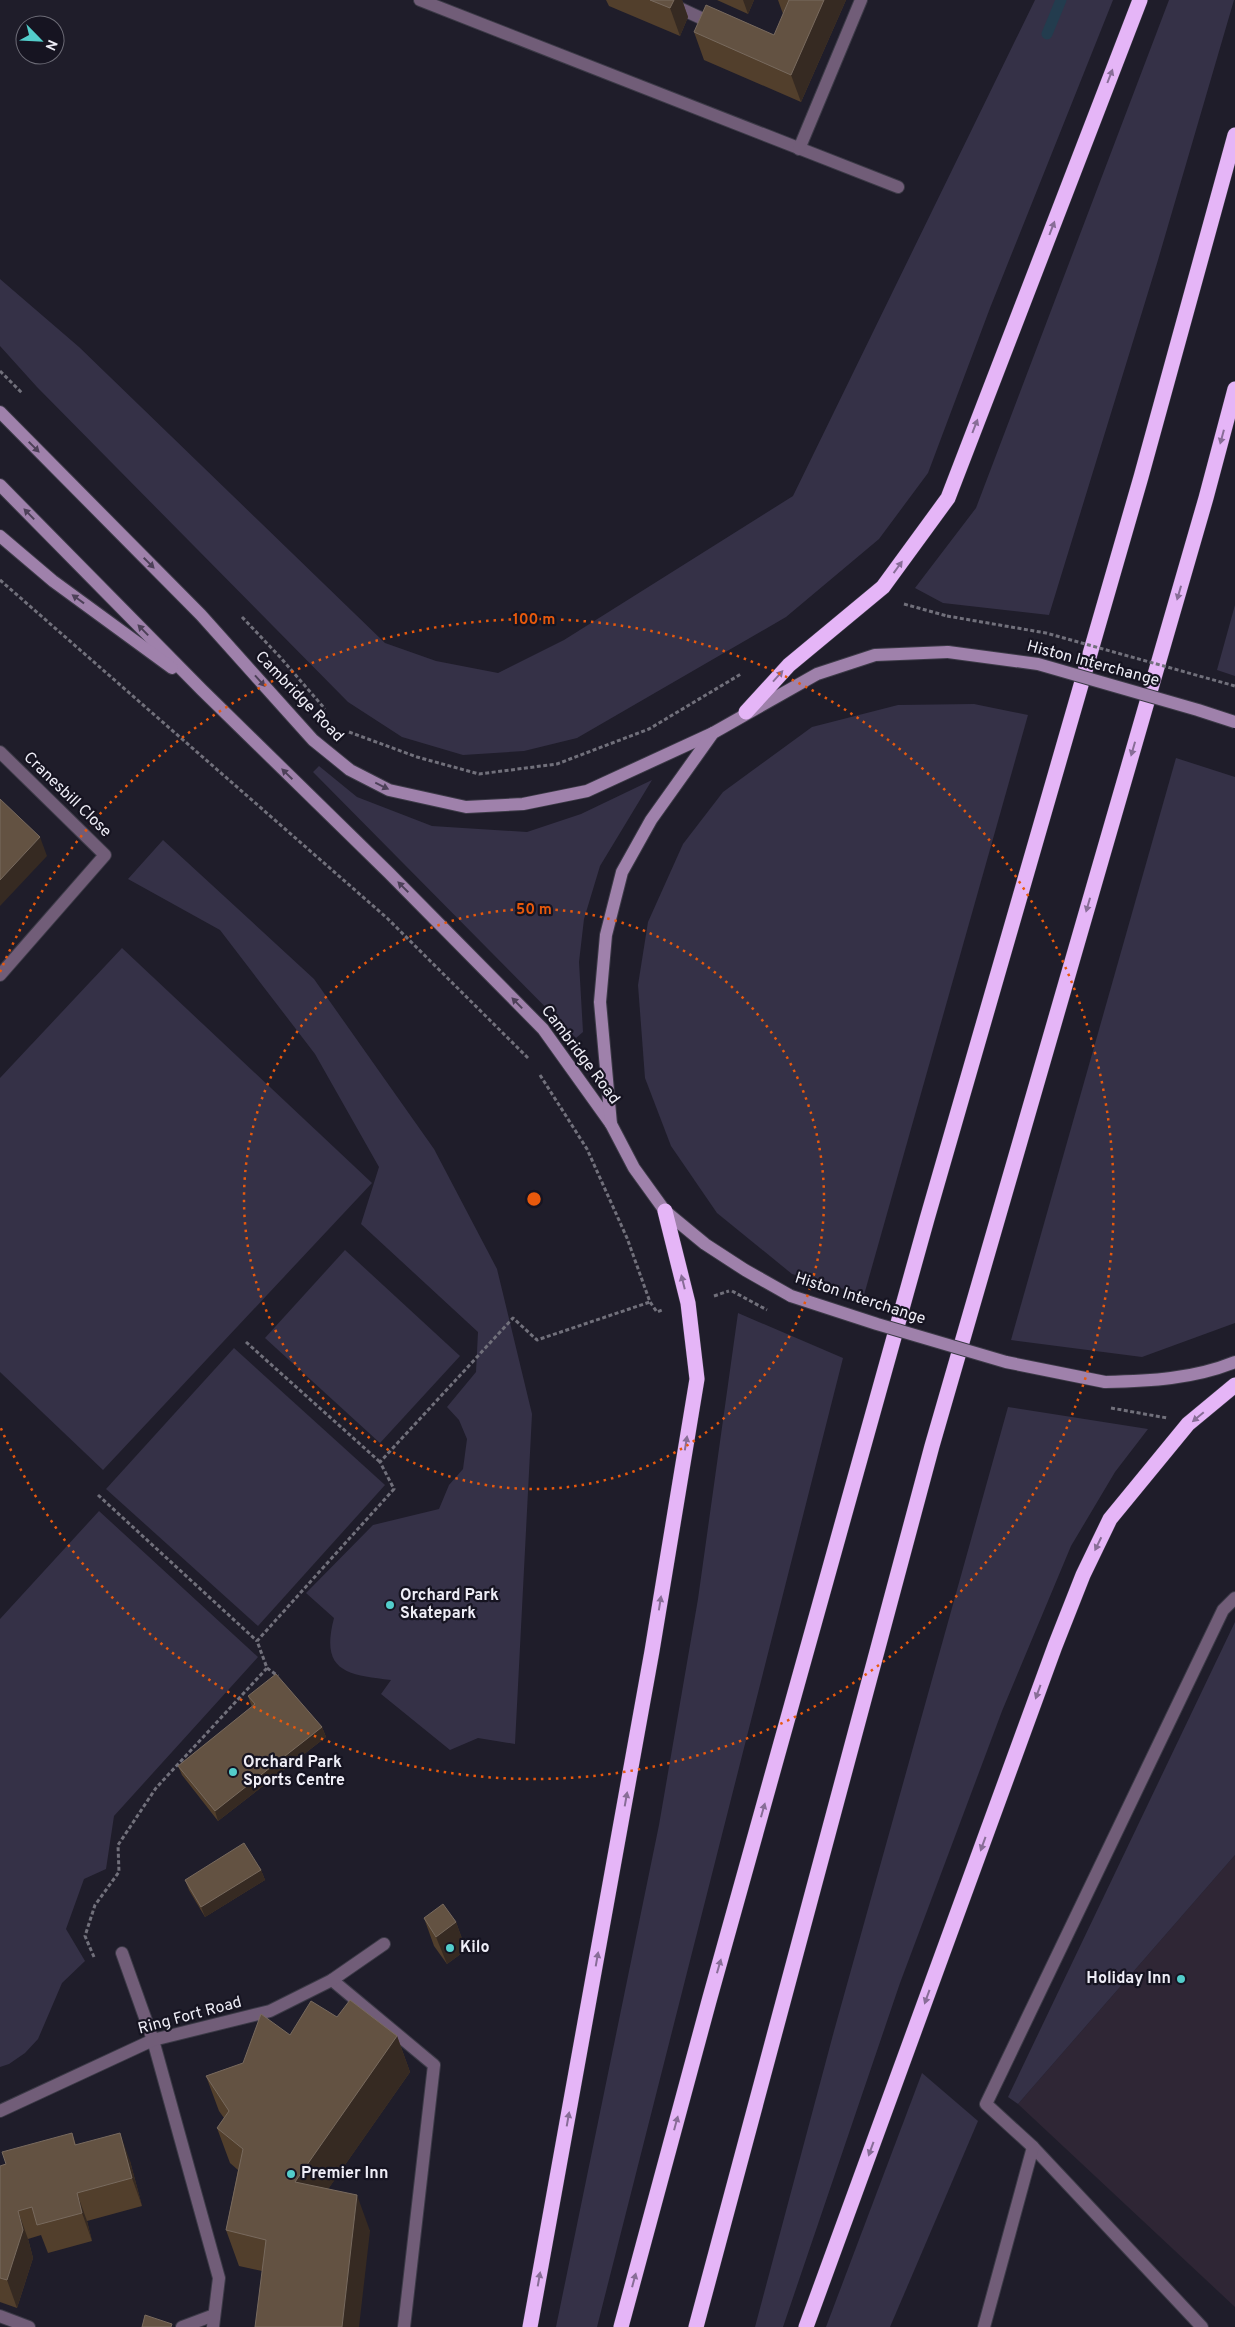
<svg xmlns="http://www.w3.org/2000/svg" width="1235" height="2327" font-family="Overpass,sans-serif">
  <rect width="100%" height="100%" fill="#1f1d2a"/>
  <path fill="#2f2635" d="M 1235,1855 L 1235,2307 L 1018,2104 Z"/>
  <g fill="#353147">
    <path d="M 1035,0 L 1113,0 L 990,308 L 928,473 L 879,539 L 786,617 L 577,738 L 524,751 L 463,755 L 402,737 L 348,702 L 37,387 L 0,346 L 0,279 L 79,347 L 385,643 L 436,661 L 498,673 L 564,640 L 793,496 Z"/>
    <path d="M 1169,0 L 1234,0 L 1158,260 L 1049,615 L 943,603 L 915,588 L 976,508 Z"/>
    <path d="M 1235,605 L 1235,676 L 1217,670 Z"/>
    <path d="M 974,704 L 1028,715 L 864,1295 L 792,1274 L 717,1213 L 671,1146 L 645,1078 L 638,985 L 648,922 L 683,844 L 723,792 L 812,727 L 898,705 Z"/>
    <path d="M 1176,758 L 1235,777 L 1235,1323 L 1142,1357 L 1011,1340 Z"/>
    <path d="M 319,766 L 357,797 L 432,826 L 527,832 L 581,814 L 652,780 L 600,866 L 584,919 L 579,962 L 583,1032 L 576,1038 L 313,772 Z"/>
    <path d="M 163,840 L 314,979 L 434,1149 L 497,1269 L 532,1414 L 515,1744 L 478,1738 L 450,1750 L 381,1694 L 391,1680 C 346,1675 320,1671 334,1618 L 306,1593 L 373,1525 L 439,1509 L 449,1485 L 463,1469 L 467,1439 L 459,1420 L 447,1407 L 476,1372 L 478,1332 L 361,1224 L 379,1167 L 315,1054 L 220,930 L 128,879 Z"/>
    <path d="M 122,948 L 372,1183 L 103,1470 L 0,1372 L 0,1078 Z"/>
    <path d="M 345,1250 L 460,1356 L 380,1443 L 265,1338 Z"/>
    <path d="M 738,1313 L 843,1358 L 597,2327 L 556,2327 L 659,1825 L 698,1599 Z"/>
    <path d="M 234,1348 L 385,1485 L 258,1626 L 106,1489 Z"/>
    <path d="M 1008,1407 L 1148,1429 L 1115,1472 L 1071,1546 L 1002,1711 L 900,1983 L 783,2327 L 755,2327 L 834,2031 Z"/>
    <path d="M 99,1511 L 258,1657 L 114,1816 L 106,1869 L 84,1879 L 66,1929 L 85,1961 L 62,1983 L 38,2039 L 25,2053 L 9,2064 L 0,2067 L 0,1619 Z"/>
    <path d="M 1235,1622 L 1235,1855 L 1018,2104 L 1008,2097 Z"/>
    <path d="M 922,2073 L 978,2121 L 890,2327 L 826,2327 Z"/>
  </g>
  <g fill="none" stroke-linecap="round" stroke-linejoin="round">
    <path stroke="#233c4e" stroke-width="11" d="M 1047,34 L 1061,0"/>
    <g stroke="#3c3a47" stroke-width="14">
      <g id="lane">
        <path d="M 420,0 L 898,187"/>
        <path d="M 662,0 L 716,25"/>
        <path d="M 799,149 L 861,0"/>
        <path d="M 122,1953 L 153,2040"/>
        <path d="M 332,1980 L 434,2065 L 404,2327"/>
        <path d="M 1033,2147 L 1202,2327"/>
        <path d="M 0,2316 L 29,2327"/>
        <path d="M 182,2327 L 214,2315"/>
        <path d="M 984,2327 L 1033,2147 L 986,2104 L 1223,1610 L 1235,1598"/>
      </g>
    </g>
    <g stroke="#3c3a47" stroke-width="14">
      <g id="street">
        <path d="M 0,752 L 105,855 L 0,975"/>
        <path d="M 153,2040 L 219,2278 L 213,2327"/>
        <path d="M 0,2111 L 153,2040 L 270,2011 L 332,1980 L 384,1944"/>
      </g>
    </g>
    <g stroke="#3c3a47" stroke-width="14">
      <g id="secondary">
        <path d="M 0,412 L 201,615 L 313,740 L 350,770 L 389,790 L 466,807 L 523,804 L 587,791 L 713,733"/>
        <path d="M 0,485 L 202,690 L 389,873 L 543,1029 L 611,1124"/>
        <path d="M 0,536 L 53,581 L 172,668"/>
        <path d="M 791,1296 L 745,1270 L 705,1244 L 665,1211 L 634,1168 L 611,1124 L 600,1002 L 606,935 L 622,872 L 651,820 L 713,733 L 817,674 L 875,655 L 948,652"/>
        <path d="M 1105,1382 C 1150,1381 1193,1379 1235,1362"/>
      </g>
    </g>
    <g stroke="#3c3a47" stroke-width="16">
      <g id="highway">
        <path d="M 746,712 L 789,665 L 883,587 L 948,498 L 1140,0"/>
        <path d="M 530,2327 L 652,1651 L 697,1379 L 688,1303 L 665,1211"/>
        <path d="M 621,2327 L 709,2001 L 927,1219 L 1141,477 L 1235,135"/>
        <path d="M 696,2327 L 932,1446 L 1206,498 L 1235,389"/>
        <path d="M 806,2327 L 1055,1646 L 1083,1575 L 1110,1519 L 1188,1424 L 1235,1385"/>
      </g>
    </g>
    <g stroke="#71707b" stroke-width="3" stroke-dasharray="4 2.5" stroke-linecap="butt">
      <path d="M 0,371 L 22,393"/>
      <path d="M 0,580 L 387,918 L 529,1059"/>
      <path d="M 904,604 L 947,616"/>
      <path d="M 242,617 L 280,657 L 325,709"/>
      <path d="M 349,732 L 417,757 L 479,774 L 557,764 L 649,729 L 741,674"/>
      <path d="M 540,1075 L 587,1149 L 627,1238 L 650,1302 L 657,1312 L 662,1310"/>
      <path d="M 714,1296 L 729,1291"/>
      <path d="M 246,1342 L 380,1462"/>
      <path d="M 98,1495 L 257,1641"/>
      <path d="M 267,1668 L 278,1676"/>
      <path d="M 94,1957 L 85,1936 L 95,1905 L 119,1872 L 118,1845 L 156,1788 L 267,1668 L 257,1641 L 394,1489 L 380,1462 L 513,1318 L 537,1340 L 650,1302"/>
    </g>
    <use href="#lane" stroke="#715d78" stroke-width="12"/>
    <use href="#street" stroke="#715d78" stroke-width="12"/>
    <use href="#secondary" stroke="#9f81ab" stroke-width="12"/>
    <use href="#highway" stroke="#e5b5f7" stroke-width="15"/>
    <g stroke="#3c3a47" stroke-width="14" stroke-linecap="butt">
      <g id="secondary-bridge">
        <path d="M 948,652 L 1038,664 L 1198,710 L 1235,722"/>
        <path d="M 791,1296 L 877,1324 L 1006,1362 L 1105,1382"/>
      </g>
    </g>
    <g stroke="#71707b" stroke-width="3" stroke-dasharray="4 2.5" stroke-linecap="butt">
      <path d="M 947,616 L 1046,633 L 1235,686"/>
      <path d="M 732,1291 L 767,1310"/>
      <path d="M 1111,1408 L 1167,1418"/>
    </g>
    <use href="#secondary-bridge" stroke="#9f81ab" stroke-width="12"/>
  </g>
  <g fill="#523f2c">
    <path d="M 606,0 L 682,0 L 688,17 L 680,36 L 609,6 Z"/>
    <path d="M 717,0 L 754,0 L 748,14 Z"/>
    <path d="M 778,0 L 846,0 L 801,102 L 704,60 L 694,32 L 774,35 L 783,14 Z"/>
    <path d="M 248,1696 L 322,1727 L 326,1737 L 218,1821 L 182,1775 L 178,1766 L 252,1707 Z"/>
    <path d="M 261,1870 L 265,1880 L 205,1917 L 189,1890 L 185,1880 Z"/>
    <path d="M 424,1918 L 456,1922 L 466,1950 L 447,1964 L 434,1946 Z"/>
    <path d="M 337,2017 L 397,2036 L 410,2072 L 328,2189 L 370,2231 L 262,2271 L 239,2266 L 226,2230 L 238,2170 L 230,2163 L 217,2128 L 224,2118 L 219,2111 L 206,2076 L 243,2063 L 290,2035 Z"/>
    <path d="M 72,2133 L 76,2145 L 130,2161 L 142,2206 L 87,2221 L 92,2241 L 48,2253 L 41,2235 L 28,2239 L 33,2258 L 17,2308 L 0,2302 L 0,2166 L 6,2164 Z"/>
  </g>
  <g fill="#362a22">
    <path d="M 674,0 L 682,0 L 688,17 L 680,36 L 670,8 Z"/>
    <path d="M 743,0 L 754,0 L 748,14 Z"/>
    <path d="M 824,0 L 846,0 L 801,102 L 791,75 Z"/>
    <path d="M 40,837 L 47,856 L 0,906 L 0,880 Z"/>
    <path d="M 322,1727 L 326,1737 L 218,1821 L 215,1811 Z"/>
    <path d="M 261,1870 L 265,1880 L 205,1917 L 201,1907 Z"/>
    <path d="M 456,1922 L 466,1950 L 447,1964 L 436,1937 Z"/>
    <path d="M 397,2036 L 410,2072 L 308,2218 L 295,2182 Z"/>
    <path d="M 120,2133 L 130,2161 L 142,2206 L 132,2178 Z"/>
    <path d="M 77,2193 L 87,2221 L 92,2241 L 82,2213 Z"/>
    <path d="M 357,2195 L 370,2231 L 359,2327 L 342,2327 Z"/>
    <path d="M 18,2211 L 28,2239 L 33,2258 L 17,2308 L 7,2280 Z"/>
  </g>
  <g fill="#635242" stroke="#786a5e">
    <path d="M 650,0 L 674,0 L 670,8 Z"/>
    <path d="M 789,0 L 824,0 L 791,75 L 694,32 L 706,5 L 774,35 Z"/>
    <path d="M 0,799 L 40,837 L 0,880 Z"/>
    <path d="M 276,1674 L 322,1727 L 215,1811 L 178,1766 L 255,1704 L 248,1696 Z"/>
    <path d="M 244,1843 L 261,1870 L 201,1907 L 185,1880 Z"/>
    <path d="M 443,1904 L 456,1922 L 436,1937 L 424,1918 Z"/>
    <path d="M 350,2000 L 397,2036 L 295,2182 L 357,2195 L 342,2327 L 255,2327 L 266,2240 L 226,2230 L 243,2149 L 217,2128 L 229,2111 L 206,2076 L 243,2063 L 261,2014 L 290,2035 L 311,2001 L 337,2017 Z"/>
    <path d="M 72,2133 L 75,2145 L 120,2133 L 132,2178 L 77,2193 L 82,2213 L 37,2225 L 32,2207 L 18,2211 L 23,2230 L 7,2280 L 0,2278 L 0,2166 L 6,2164 L 2,2152 Z"/>
    <path d="M 145,2315 L 172,2324 L 171,2327 L 142,2327 Z"/>
  </g>
  <defs><path id="oneway-solid" d="M-6-.8H1V-3.2L6.5 0L1 3.2V.8H-6Z" transform="scale(1.25)"/></defs>
  <g fill="#886d97">
    <use href="#oneway-solid" transform="translate(1110 76) rotate(-69)"/>
    <use href="#oneway-solid" transform="translate(1052 228) rotate(-69)"/>
    <use href="#oneway-solid" transform="translate(975 426) rotate(-69)"/>
    <use href="#oneway-solid" transform="translate(1222 437) rotate(105)"/>
    <use href="#oneway-solid" transform="translate(898 567) rotate(-54)"/>
    <use href="#oneway-solid" transform="translate(1179 593) rotate(106)"/>
    <use href="#oneway-solid" transform="translate(778 676) rotate(-48)"/>
    <use href="#oneway-solid" transform="translate(1133 749) rotate(106)"/>
    <use href="#oneway-solid" transform="translate(1088 905) rotate(106)"/>
    <use href="#oneway-solid" transform="translate(683 1282) rotate(-104)"/>
    <use href="#oneway-solid" transform="translate(1198 1417) rotate(140)"/>
    <use href="#oneway-solid" transform="translate(686 1443) rotate(-81)"/>
    <use href="#oneway-solid" transform="translate(1098 1544) rotate(116)"/>
    <use href="#oneway-solid" transform="translate(660 1603) rotate(-81)"/>
    <use href="#oneway-solid" transform="translate(1038 1692) rotate(110)"/>
    <use href="#oneway-solid" transform="translate(626 1799) rotate(-80)"/>
    <use href="#oneway-solid" transform="translate(763 1810) rotate(-74)"/>
    <use href="#oneway-solid" transform="translate(983 1844) rotate(110)"/>
    <use href="#oneway-solid" transform="translate(597 1959) rotate(-80)"/>
    <use href="#oneway-solid" transform="translate(719 1966) rotate(-74)"/>
    <use href="#oneway-solid" transform="translate(927 1997) rotate(110)"/>
    <use href="#oneway-solid" transform="translate(568 2119) rotate(-80)"/>
    <use href="#oneway-solid" transform="translate(676 2123) rotate(-75)"/>
    <use href="#oneway-solid" transform="translate(871 2149) rotate(110)"/>
    <use href="#oneway-solid" transform="translate(539 2279) rotate(-80)"/>
    <use href="#oneway-solid" transform="translate(634 2280) rotate(-75)"/>
  </g>
  <g fill="#4d4058">
    <use href="#oneway-solid" transform="translate(34 447) rotate(45)"/>
    <use href="#oneway-solid" transform="translate(29 514) rotate(-134)"/>
    <use href="#oneway-solid" transform="translate(149 563) rotate(45)"/>
    <use href="#oneway-solid" transform="translate(78 599) rotate(-144)"/>
    <use href="#oneway-solid" transform="translate(143 630) rotate(-134)"/>
    <use href="#oneway-solid" transform="translate(260 681) rotate(48)"/>
    <use href="#oneway-solid" transform="translate(287 774) rotate(-136)"/>
    <use href="#oneway-solid" transform="translate(382 786) rotate(26)"/>
    <use href="#oneway-solid" transform="translate(403 887) rotate(-135)"/>
    <use href="#oneway-solid" transform="translate(517 1003) rotate(-134)"/>
  </g>
  <g fill="none" stroke="#e8590c" stroke-width="2.5" stroke-dasharray="2.5 5">
    <circle cx="534" cy="1199" r="290"/>
    <path d="M0 972A580 580 0 1 1 0 1426"/>
  </g>
  <g fill="#53cdcb" stroke="#161421" stroke-width="2">
    <circle cx="390" cy="1605" r="5"/>
    <circle cx="233" cy="1772" r="5"/>
    <circle cx="450" cy="1948" r="5"/>
    <circle cx="1181" cy="1979" r="5"/>
    <circle cx="291" cy="2174" r="5"/>
  </g>
  <g text-anchor="middle" dominant-baseline="central" stroke-width="4.5" stroke-linejoin="round" paint-order="stroke">
    <g font-size="16" fill="#eeedf6" stroke="#161421">
      <text transform="translate(1093 664) rotate(15)">Histon Interchange</text>
      <text transform="translate(299 697) rotate(46)">Cambridge Road</text>
      <text transform="translate(67 795) rotate(44)">Cranesbill Close</text>
      <text transform="translate(580 1055) rotate(53)">Cambridge Road</text>
      <text transform="translate(860 1299) rotate(18)">Histon Interchange</text>
      <text transform="translate(190 2016) rotate(-15)">Ring Fort Road</text>
    </g>
    <g font-size="16" font-weight="bold" fill="#eeedf6" stroke="#161421" text-anchor="start">
      <text x="400" y="1596">Orchard Park<tspan x="400" dy="18">Skatepark</tspan></text>
      <text x="243" y="1763">Orchard Park<tspan x="243" dy="18">Sports Centre</tspan></text>
      <text x="460" y="1948">Kilo</text>
      <text x="1171" y="1979" text-anchor="end">Holiday Inn</text>
      <text x="301" y="2174">Premier Inn</text>
    </g>
  </g>
  <circle cx="534" cy="1199" r="8" fill="#e8590c" stroke="#161421" stroke-width="2.5"/>
  <g font-size="15" text-anchor="middle" font-weight="bold" fill="#e8590c" stroke="#161421" stroke-width="4.5" stroke-linejoin="round" paint-order="stroke">
    <text x="534" y="624">100 m</text>
    <text x="534" y="914">50 m</text>
  </g>
  <g transform="translate(40 40) rotate(114)"><circle r="24" fill="#161421" stroke="#6c6b76"/>
  <path d="M0-4L9 19L0 12L-9 19Z" fill="#53cdcb"/>
  <text y="-8" font-size="14" font-weight="bold" text-anchor="middle" fill="#eeedf6">N</text>
  </g>
</svg>
